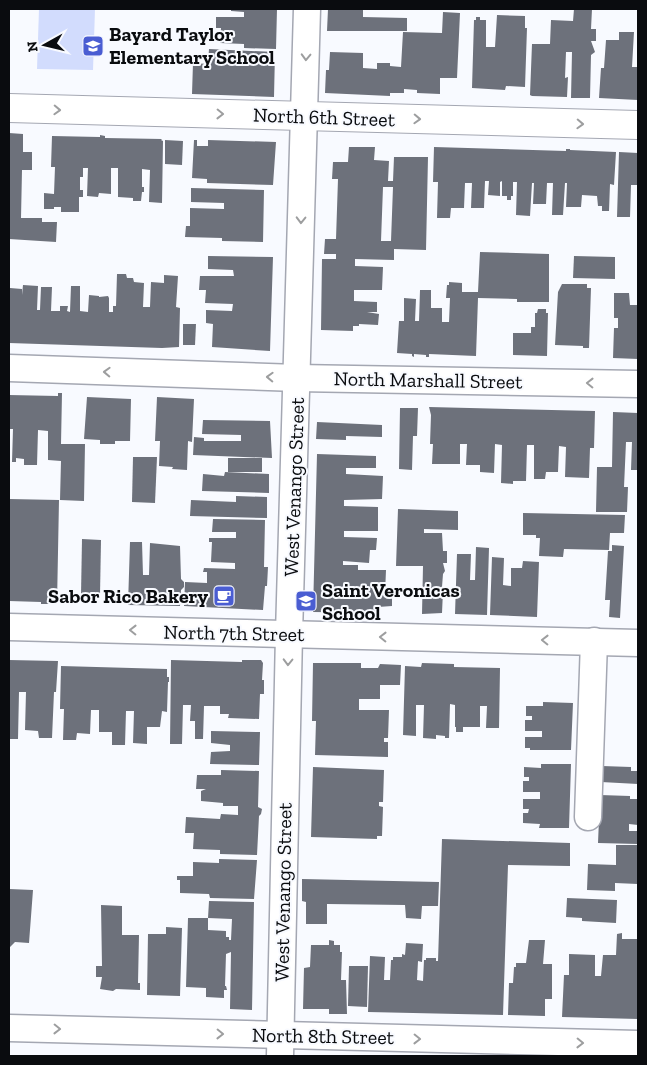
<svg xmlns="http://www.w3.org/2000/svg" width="647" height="1065" font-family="'Zilla Slab',serif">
  <rect width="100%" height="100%" fill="#f8faff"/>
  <path fill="#d2dcfd" d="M 39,9 L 95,9 L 93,70 L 37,69 Z"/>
  <g fill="#6d717b" fill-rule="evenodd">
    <path d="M 231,9 L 277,9 L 276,49 L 244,48 L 244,44 L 220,43 L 221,28 L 216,28 L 216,17 L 244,17 L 244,12 L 231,11 Z"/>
    <path d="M 328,9 L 363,9 L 363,17 L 407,18 L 407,31 L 327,31 Z"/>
    <path d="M 574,9 L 592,9 L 591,29 L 596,29 L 596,41 L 591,41 L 595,52 L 591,55 L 590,98 L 571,98 L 572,52 L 566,52 L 565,78 L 568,77 L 567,97 L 532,96 L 530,95 L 532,44 L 550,44 L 551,20 L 573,21 Z"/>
    <path d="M 443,12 L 460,13 L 457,78 L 440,78 L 440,94 L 417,93 L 417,90 L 404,89 L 404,93 L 390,93 L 390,96 L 325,93 L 326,70 L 329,70 L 330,52 L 363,53 L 363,68 L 377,69 L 377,63 L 390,63 L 390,66 L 401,67 L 403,32 L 442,33 Z"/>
    <path d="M 497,15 L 525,16 L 525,28 L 527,28 L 525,87 L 506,86 L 505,90 L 472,88 L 474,20 L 476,20 L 476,17 L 480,17 L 480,20 L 486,20 L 486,47 L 495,47 Z"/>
    <path d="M 619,32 L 634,32 L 632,67 L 638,67 L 638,100 L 599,98 L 601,68 L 604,68 L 606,40 L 619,40 Z"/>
    <path d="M 209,49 L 275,52 L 274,97 L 192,94 L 193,63 L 208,64 Z"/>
    <path d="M 9,133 L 23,134 L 23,152 L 32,152 L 32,170 L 22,170 L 21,218 L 42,218 L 42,222 L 57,222 L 56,242 L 9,239 Z"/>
    <path d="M 100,135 L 105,136 L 105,138 L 162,139 L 161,140 L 163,141 L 162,203 L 149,202 L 150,170 L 142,169 L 142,187 L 144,187 L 144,192 L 142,192 L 141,201 L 133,201 L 133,198 L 118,197 L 118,168 L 111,168 L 111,194 L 99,193 L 98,197 L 87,196 L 88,168 L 83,168 L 83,177 L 80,177 L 80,190 L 83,190 L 83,197 L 79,197 L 79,212 L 61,212 L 61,207 L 54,207 L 54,209 L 44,209 L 44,193 L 54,194 L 55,167 L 51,167 L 52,136 L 100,137 Z"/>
    <path d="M 165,140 L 183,141 L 182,165 L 165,164 Z"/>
    <path d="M 194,140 L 197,140 L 197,146 L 208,146 L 208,140 L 276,142 L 273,185 L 207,183 L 207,179 L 192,178 Z"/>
    <path d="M 349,147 L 375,147 L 374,160 L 389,161 L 388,181 L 393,181 L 394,157 L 428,157 L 426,250 L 394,249 L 394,260 L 355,259 L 355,266 L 383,267 L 382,290 L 354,290 L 354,301 L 377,302 L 377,312 L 367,312 L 379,314 L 378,325 L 359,324 L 359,326 L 353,326 L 353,331 L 321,330 L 322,259 L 336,259 L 336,254 L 324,254 L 325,239 L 336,239 L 338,179 L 332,179 L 333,162 L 348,162 ZM 383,187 L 393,187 L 391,241 L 381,241 Z"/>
    <path d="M 434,147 L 566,151 L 566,149 L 570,149 L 570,150 L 616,152 L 614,185 L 610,184 L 609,211 L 602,211 L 602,206 L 598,206 L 597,196 L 582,195 L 581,207 L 566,207 L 567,183 L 565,183 L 563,215 L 552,215 L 553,183 L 547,183 L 546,204 L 533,204 L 534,183 L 532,183 L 530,216 L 516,215 L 517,182 L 513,182 L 513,196 L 511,196 L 511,200 L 507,200 L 507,196 L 502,196 L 502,181 L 500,182 L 500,196 L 488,195 L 489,181 L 485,181 L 484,208 L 471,208 L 472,183 L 465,183 L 464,208 L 451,208 L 450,218 L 437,218 L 438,182 L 433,182 Z"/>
    <path d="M 619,152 L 638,153 L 638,185 L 631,185 L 630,217 L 617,217 Z"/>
    <path d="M 191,188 L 264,190 L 263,242 L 222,241 L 222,238 L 185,237 L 186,226 L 190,226 L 190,208 L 224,209 L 224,203 L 191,202 Z"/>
    <path d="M 480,252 L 549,254 L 549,302 L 517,302 L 517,299 L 478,298 L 476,356 L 429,354 L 429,357 L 426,357 L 426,355 L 414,354 L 414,357 L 412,356 L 412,354 L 397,353 L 399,321 L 404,321 L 404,298 L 416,299 L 415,321 L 419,321 L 420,290 L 431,290 L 431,308 L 442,308 L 442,322 L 449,322 L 450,298 L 446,298 L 447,285 L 449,285 L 449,282 L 462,283 L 462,292 L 478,292 Z"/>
    <path d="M 208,256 L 273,257 L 270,351 L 212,347 L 213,324 L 206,323 L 206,310 L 232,311 L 233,304 L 205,303 L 206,290 L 199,290 L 200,276 L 234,276 L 233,270 L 208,269 Z"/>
    <path d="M 574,256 L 615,257 L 615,279 L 573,278 Z"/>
    <path d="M 117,274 L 126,274 L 127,278 L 133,278 L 134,282 L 144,283 L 143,307 L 150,307 L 151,282 L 164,283 L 164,275 L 178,276 L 176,307 L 180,308 L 179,347 L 162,348 L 9,343 L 10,288 L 22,289 L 22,295 L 23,285 L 38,286 L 37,310 L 40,310 L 41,287 L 52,287 L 51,311 L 60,311 L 60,306 L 68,306 L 67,311 L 70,312 L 71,286 L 80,286 L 80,311 L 88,312 L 89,295 L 99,296 L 99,297 L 108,296 L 109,298 L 109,312 L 113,312 L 113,306 L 116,306 Z"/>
    <path d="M 562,284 L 587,284 L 587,288 L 591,288 L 589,348 L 583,348 L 583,346 L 555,345 L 558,292 Z"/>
    <path d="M 614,293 L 629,293 L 630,305 L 638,305 L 638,359 L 613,358 L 614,328 L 618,328 L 618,318 L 614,318 Z"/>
    <path d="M 538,309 L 546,309 L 546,313 L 548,313 L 547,356 L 513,355 L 513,333 L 531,333 L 531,327 L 535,327 L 535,313 L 537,313 Z"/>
    <path d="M 183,324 L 196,324 L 195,345 L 183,345 Z"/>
    <path d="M 58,393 L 62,393 L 61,444 L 85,444 L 84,501 L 60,500 L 61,461 L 48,460 L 48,431 L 38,430 L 37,465 L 24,465 L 24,459 L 16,458 L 16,462 L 12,462 L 13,429 L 9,429 L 9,395 L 58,396 Z"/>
    <path d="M 87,397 L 131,399 L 130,441 L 115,441 L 115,444 L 100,444 L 100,440 L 84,439 Z"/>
    <path d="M 157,397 L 194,399 L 192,442 L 188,441 L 187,470 L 172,469 L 173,467 L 159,466 L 160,441 L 155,441 Z"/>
    <path d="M 429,407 L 595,411 L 594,448 L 590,448 L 589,478 L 565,477 L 566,447 L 559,446 L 558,472 L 546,472 L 545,479 L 534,479 L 534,445 L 527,445 L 526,481 L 513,481 L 513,484 L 501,483 L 502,445 L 495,444 L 494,473 L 480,472 L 480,465 L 466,465 L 467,444 L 460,444 L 460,464 L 432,464 L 433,444 L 430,444 L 431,415 Z"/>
    <path d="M 400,408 L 418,408 L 417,436 L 413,436 L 412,470 L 399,469 Z"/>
    <path d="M 613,412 L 638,413 L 638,470 L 631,470 L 632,442 L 626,442 L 624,487 L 628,487 L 627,512 L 596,512 L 597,467 L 612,467 Z"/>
    <path d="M 203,420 L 270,421 L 272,458 L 193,455 L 194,437 L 204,438 L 204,441 L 241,441 L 241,435 L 202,434 Z"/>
    <path d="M 317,422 L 382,425 L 382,437 L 346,436 L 346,440 L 316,439 Z"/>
    <path d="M 317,454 L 376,456 L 376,468 L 346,468 L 346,474 L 383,476 L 382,499 L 344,500 L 344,506 L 378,507 L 378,531 L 344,531 L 344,537 L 377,538 L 376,550 L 370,550 L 369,563 L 343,561 L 343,565 L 358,565 L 358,570 L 386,570 L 385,594 L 392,594 L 392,606 L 378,607 L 378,613 L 313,612 Z"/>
    <path d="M 133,457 L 157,457 L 155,503 L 132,502 Z"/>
    <rect x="228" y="458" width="34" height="14"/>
    <path d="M 225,472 L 269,474 L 269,493 L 202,491 L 203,474 L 224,476 Z"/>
    <path d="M 236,496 L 267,497 L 267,518 L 190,516 L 191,500 L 236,502 Z"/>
    <path d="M 9,499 L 59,500 L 57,604 L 41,604 L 41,602 L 9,601 Z"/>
    <path d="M 398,509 L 458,511 L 458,530 L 424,529 L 424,533 L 442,533 L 443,551 L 447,551 L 447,563 L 443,563 L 445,571 L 443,574 L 442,587 L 445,589 L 443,591 L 442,613 L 422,614 L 423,566 L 396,566 Z"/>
    <path d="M 523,513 L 625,515 L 624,533 L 610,533 L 609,550 L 564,549 L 563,557 L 539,556 L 540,538 L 536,538 L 536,535 L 523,535 Z"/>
    <path d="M 213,519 L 265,520 L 264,567 L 268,567 L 267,586 L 265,586 L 263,610 L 184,606 L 185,582 L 207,583 L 207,572 L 203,572 L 204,568 L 235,569 L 235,563 L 211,562 L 212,542 L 209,542 L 209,538 L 236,538 L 236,532 L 212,532 Z"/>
    <path d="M 82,539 L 101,540 L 100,595 L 81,595 Z"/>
    <path d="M 130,542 L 142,542 L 143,575 L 149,575 L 150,543 L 180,546 L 181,579 L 184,582 L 184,587 L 181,590 L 180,606 L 128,605 Z"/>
    <path d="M 612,545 L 624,546 L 620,618 L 609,617 L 610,600 L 605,600 L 608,551 L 612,551 Z"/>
    <path d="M 476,547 L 489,548 L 487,615 L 455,614 L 457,554 L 471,554 L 470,580 L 475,580 Z"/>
    <path d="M 492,557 L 504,558 L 503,585 L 511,586 L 511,568 L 522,568 L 523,561 L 539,562 L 537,617 L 490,615 Z"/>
    <path d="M 9,660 L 58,661 L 56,692 L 54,692 L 52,738 L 39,738 L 38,731 L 25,730 L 26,692 L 19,692 L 18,739 L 9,739 Z"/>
    <path d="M 171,660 L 242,662 L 242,660 L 261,660 L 263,663 L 262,680 L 264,680 L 264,694 L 260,694 L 259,719 L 228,718 L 229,714 L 220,714 L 220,706 L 204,706 L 203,739 L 195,739 L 195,721 L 190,721 L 191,705 L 183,705 L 182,744 L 170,744 Z"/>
    <path d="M 313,663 L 361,663 L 361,668 L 378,668 L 380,664 L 401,665 L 400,685 L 380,685 L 380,699 L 359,699 L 359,710 L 389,710 L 388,738 L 384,738 L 384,742 L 388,742 L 388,757 L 315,755 L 316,721 L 312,721 Z"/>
    <path d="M 422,663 L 454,664 L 454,667 L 500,668 L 499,728 L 486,728 L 487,706 L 480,706 L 480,727 L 463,727 L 463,732 L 456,732 L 456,727 L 455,727 L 455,705 L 450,704 L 449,738 L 445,738 L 445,736 L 436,735 L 436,739 L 423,738 L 424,705 L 416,705 L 416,736 L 403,735 L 405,666 L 421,667 Z"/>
    <path d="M 61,666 L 167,669 L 167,677 L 169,677 L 169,682 L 168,682 L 167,712 L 162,711 L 160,727 L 147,727 L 147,744 L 133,743 L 134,711 L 126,711 L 125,745 L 112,745 L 112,732 L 99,732 L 99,710 L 91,710 L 90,734 L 77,733 L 76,740 L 63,740 L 64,709 L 60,709 Z"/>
    <path d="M 543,702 L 573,703 L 571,750 L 530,750 L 530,748 L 525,748 L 525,737 L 542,737 L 542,731 L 525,731 L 525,720 L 532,720 L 532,716 L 526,716 L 526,706 L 543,706 Z"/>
    <path d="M 211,731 L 260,732 L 259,765 L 210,764 L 211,752 L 230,751 L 230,745 L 211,743 Z"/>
    <path d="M 541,764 L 571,764 L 569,828 L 539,828 L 540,824 L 523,823 L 523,813 L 528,813 L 529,809 L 523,809 L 523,799 L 540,799 L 540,792 L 523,792 L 523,781 L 529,781 L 529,777 L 524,777 L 524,767 L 541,768 Z"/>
    <path d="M 602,766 L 631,767 L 631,771 L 638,771 L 638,784 L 601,782 Z"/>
    <path d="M 313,767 L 384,770 L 383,802 L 379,802 L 379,806 L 383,807 L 382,836 L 377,836 L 377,839 L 311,837 Z"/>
    <path d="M 221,770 L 259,771 L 258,807 L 262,809 L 261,814 L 259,816 L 257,855 L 220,854 L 220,850 L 193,849 L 194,833 L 185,833 L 186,817 L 220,819 L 221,814 L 238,815 L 238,806 L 223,806 L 223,803 L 201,801 L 201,791 L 206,789 L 196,789 L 197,775 L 221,775 Z"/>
    <path d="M 600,795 L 630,796 L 630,799 L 638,799 L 638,825 L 629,824 L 629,831 L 638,831 L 638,844 L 598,843 Z"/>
    <path d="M 442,839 L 570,843 L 570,866 L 508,865 L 503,1015 L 368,1012 L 370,956 L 385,957 L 384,980 L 390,980 L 391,960 L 393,960 L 393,957 L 402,957 L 402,954 L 405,955 L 406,943 L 423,944 L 422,962 L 418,961 L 417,980 L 423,981 L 424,960 L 426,960 L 426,958 L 436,958 L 436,961 L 438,961 Z"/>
    <path d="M 616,845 L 637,845 L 638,884 L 615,883 L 615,891 L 587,890 L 588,864 L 616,865 Z"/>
    <path d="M 219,859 L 257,860 L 254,899 L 210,898 L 209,894 L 180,893 L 180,880 L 177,880 L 177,876 L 193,876 L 193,862 L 219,863 Z"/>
    <path d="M 302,879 L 439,882 L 438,906 L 422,906 L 421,919 L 406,918 L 405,905 L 327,904 L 327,924 L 306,924 L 306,902 L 302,901 Z"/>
    <path d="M 9,889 L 33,890 L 29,943 L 15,942 L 9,948 Z"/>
    <path d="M 567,898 L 617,900 L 616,923 L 582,921 L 582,918 L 566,917 Z"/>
    <path d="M 209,901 L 254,902 L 252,1010 L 230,1009 L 231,952 L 226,954 L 225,986 L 226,986 L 227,990 L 224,990 L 224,998 L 206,997 L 206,988 L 186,987 L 188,918 L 208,918 L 208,930 L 226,931 L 226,937 L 229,937 L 229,940 L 231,940 L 232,919 L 208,918 Z"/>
    <path d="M 101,905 L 122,906 L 122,935 L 139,935 L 138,983 L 140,983 L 140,990 L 116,989 L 113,991 L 100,989 L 102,977 L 96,977 L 96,966 L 102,966 Z"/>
    <path d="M 166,927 L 182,928 L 180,996 L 147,995 L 148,934 L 166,934 Z"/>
    <path d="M 622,933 L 622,939 L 638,939 L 638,1019 L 562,1017 L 564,975 L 569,975 L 569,954 L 595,955 L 595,976 L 601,976 L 603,955 L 616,955 L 617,934 Z"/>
    <path d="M 329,940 L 334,941 L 334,945 L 340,945 L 340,952 L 342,952 L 341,980 L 346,980 L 347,1014 L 329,1014 L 329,1009 L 303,1009 L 304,968 L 310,967 L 311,945 L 329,945 Z"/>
    <path d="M 529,940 L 545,940 L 543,964 L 552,964 L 552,999 L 545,999 L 545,1016 L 508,1015 L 509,983 L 513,983 L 514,967 L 516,967 L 516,963 L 526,963 Z"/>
    <path d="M 349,966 L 368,966 L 367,1007 L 348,1006 Z"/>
  </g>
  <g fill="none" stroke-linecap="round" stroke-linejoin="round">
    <g stroke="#a4a7b2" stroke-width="29">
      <g id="street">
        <path d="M 9,368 L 297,378 L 638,384"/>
        <path d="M 9,627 L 638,643"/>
        <path d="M 588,817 L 594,641"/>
        <path d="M 9,1028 L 638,1044"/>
        <path d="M 280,1056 L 289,634 L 307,9"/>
      </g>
    </g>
    <g stroke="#a4a7b2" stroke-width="30">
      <path id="secondary" d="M 9,108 L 638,125"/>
    </g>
    <use href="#street" stroke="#fff" stroke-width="26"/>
    <use href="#secondary" stroke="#fff" stroke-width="28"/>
  </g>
  <defs><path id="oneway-chevron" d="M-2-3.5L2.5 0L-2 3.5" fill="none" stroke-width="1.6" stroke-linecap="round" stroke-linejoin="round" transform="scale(1.25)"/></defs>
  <g stroke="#9d9e9f">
    <use href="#oneway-chevron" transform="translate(306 57) rotate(92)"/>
    <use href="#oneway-chevron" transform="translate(57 110) rotate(2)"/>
    <use href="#oneway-chevron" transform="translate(220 114) rotate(1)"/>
    <use href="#oneway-chevron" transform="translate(417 119) rotate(2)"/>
    <use href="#oneway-chevron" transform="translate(580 124) rotate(2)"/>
    <use href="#oneway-chevron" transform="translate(301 220) rotate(91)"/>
    <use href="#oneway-chevron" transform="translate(107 372) rotate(-178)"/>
    <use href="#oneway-chevron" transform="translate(270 377) rotate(-178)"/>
    <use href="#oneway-chevron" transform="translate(590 383) rotate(-179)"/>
    <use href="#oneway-chevron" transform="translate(133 630) rotate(-179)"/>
    <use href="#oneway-chevron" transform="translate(383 637) rotate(-179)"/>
    <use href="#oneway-chevron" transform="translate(545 640) rotate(-179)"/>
    <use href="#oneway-chevron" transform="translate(288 662) rotate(91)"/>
    <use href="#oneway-chevron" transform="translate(57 1029) rotate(1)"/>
    <use href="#oneway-chevron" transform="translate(220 1034) rotate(1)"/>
    <use href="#oneway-chevron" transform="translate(417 1039) rotate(1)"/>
    <use href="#oneway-chevron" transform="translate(580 1043) rotate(1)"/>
  </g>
  <defs>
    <g id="school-square" transform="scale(1.125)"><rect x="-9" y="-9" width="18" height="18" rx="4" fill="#4a5dd2" stroke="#f8faff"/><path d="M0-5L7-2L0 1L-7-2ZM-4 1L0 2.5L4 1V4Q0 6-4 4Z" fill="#fff"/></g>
    <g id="cafe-square" transform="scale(1.125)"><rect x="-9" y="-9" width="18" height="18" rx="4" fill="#4a5dd2" stroke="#f8faff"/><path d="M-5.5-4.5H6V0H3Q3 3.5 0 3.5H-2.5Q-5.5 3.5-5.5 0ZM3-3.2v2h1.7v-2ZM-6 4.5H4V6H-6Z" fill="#fff"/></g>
  </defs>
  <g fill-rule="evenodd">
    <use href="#school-square" x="93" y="46"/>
    <use href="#cafe-square" x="224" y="596"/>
    <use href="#school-square" x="306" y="601"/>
  </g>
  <g text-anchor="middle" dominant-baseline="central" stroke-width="4" stroke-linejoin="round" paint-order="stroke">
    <g font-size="20" font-weight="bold" fill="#0a0c0f" stroke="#f8faff" text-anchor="start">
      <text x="109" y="34">Bayard Taylor<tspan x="109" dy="23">Elementary School</tspan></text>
      <text x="322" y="590">Saint Veronicas<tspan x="322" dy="23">School</tspan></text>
      <text x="208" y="596" text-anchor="end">Sabor Rico Bakery</text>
    </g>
    <g font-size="20" fill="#0a0c0f" stroke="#f8faff">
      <text transform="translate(324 117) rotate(2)">North 6th Street</text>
      <text transform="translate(428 380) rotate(1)">North Marshall Street</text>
      <text transform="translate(294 487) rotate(-88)">West Venango Street</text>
      <text transform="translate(234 633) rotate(1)">North 7th Street</text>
      <text transform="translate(283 892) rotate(-89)">West Venango Street</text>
      <text transform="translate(323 1036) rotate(1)">North 8th Street</text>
    </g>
  </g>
  <rect width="647" height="1065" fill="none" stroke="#0a0c0f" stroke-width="20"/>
  <g transform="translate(45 45) rotate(262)" stroke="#f8faff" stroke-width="4" paint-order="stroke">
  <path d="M0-4L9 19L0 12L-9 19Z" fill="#0a0c0f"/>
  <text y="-8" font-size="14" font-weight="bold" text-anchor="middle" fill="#0a0c0f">N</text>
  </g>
</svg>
